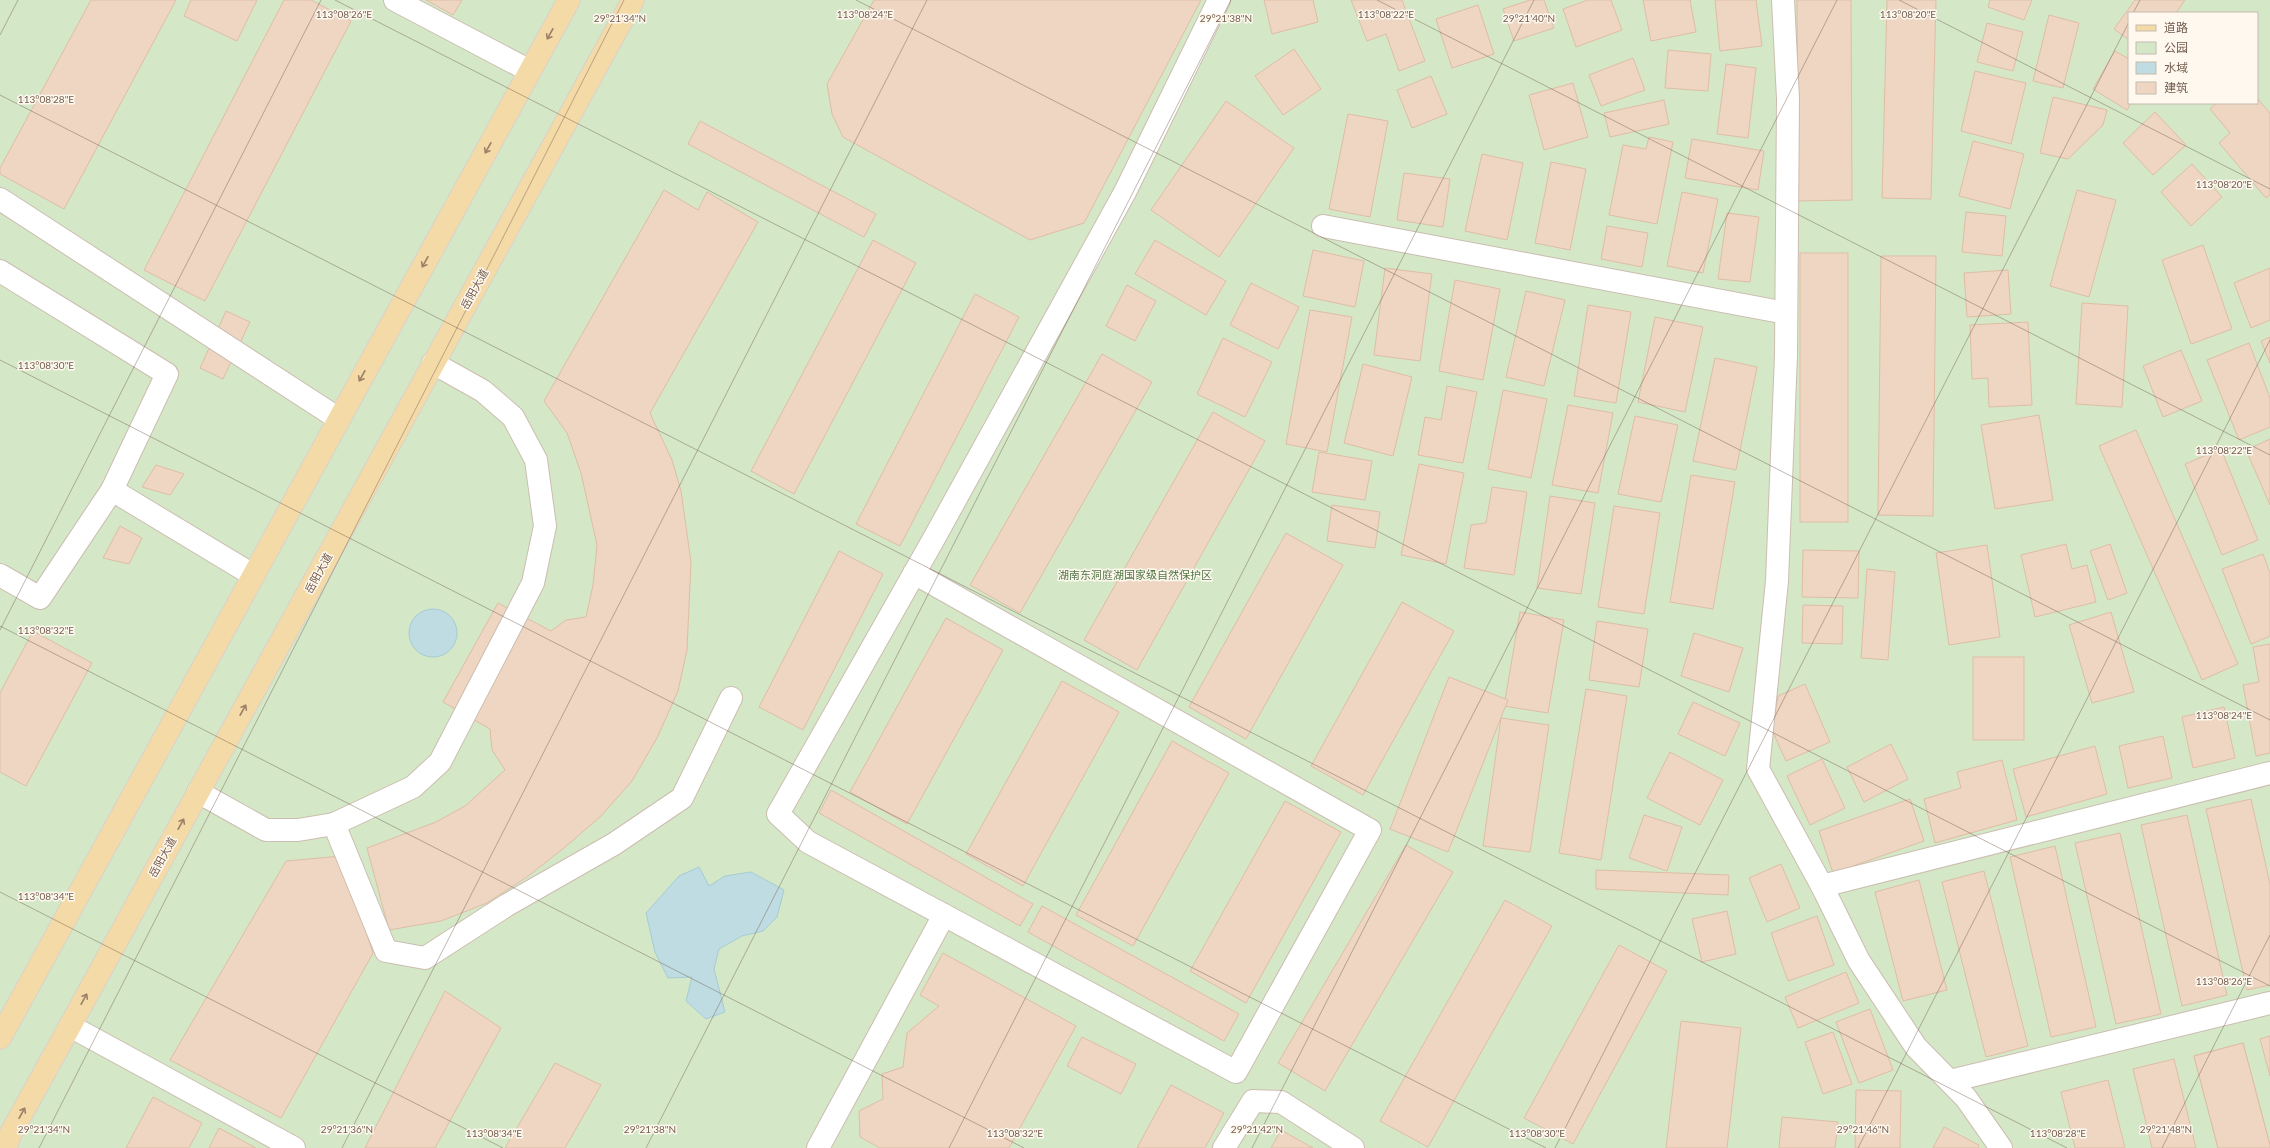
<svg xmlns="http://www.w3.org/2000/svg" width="2270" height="1148" font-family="Lato,'Noto Sans SC',sans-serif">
  <rect width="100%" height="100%" fill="#fbf5e9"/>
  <path fill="#d4e8c8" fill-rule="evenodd" d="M 0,0 L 2270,0 L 2270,1148 L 0,1148 ZM 2129,13 L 2257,13 L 2257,103 L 2129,103 Z"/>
  <g fill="#bfdce3" stroke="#a6cbd4">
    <circle cx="433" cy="633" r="24"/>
    <path d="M 699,867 L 709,886 L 725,876 L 751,872 L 784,890 L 777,917 L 763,931 L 742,936 L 719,949 L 714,969 L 725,1012 L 706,1019 L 686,1001 L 692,977 L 668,978 L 655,952 L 646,913 L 679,876 Z"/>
  </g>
  <g fill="#eed6c3" stroke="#dfbda4">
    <path d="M 91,0 L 176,0 L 64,209 L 0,174 L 0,168 Z"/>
    <path d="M 191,0 L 257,0 L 237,41 L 184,16 Z"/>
    <path d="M 284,0 L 311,0 L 351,21 L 205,301 L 144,270 Z"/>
    <path d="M 426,0 L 462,0 L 453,15 Z"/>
    <path d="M 874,0 L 1201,0 L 1084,223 L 1030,240 L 843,137 L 832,114 L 827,84 Z"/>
    <path d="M 1264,0 L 1313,0 L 1318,22 L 1272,34 Z"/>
    <path d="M 1351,0 L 1402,0 L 1425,61 L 1399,71 L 1386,34 L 1367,41 Z"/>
    <path d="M 1530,0 L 1544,0 L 1554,28 L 1514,41 L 1503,9 Z"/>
    <path d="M 1588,0 L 1611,0 L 1622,30 L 1576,47 L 1563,9 Z"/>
    <path d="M 1643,0 L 1690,0 L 1696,32 L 1651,41 Z"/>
    <path d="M 1715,0 L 1756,0 L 1762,46 L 1720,51 Z"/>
    <path d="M 1797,0 L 1851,0 L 1852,200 L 1798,201 Z"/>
    <path d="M 1887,0 L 1936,0 L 1931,199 L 1882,198 Z"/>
    <path d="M 1990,0 L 2032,0 L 2024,20 L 1988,7 Z"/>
    <path d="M 2135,0 L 2185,0 L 2176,13 L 2129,13 L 2129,40 L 2114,29 Z"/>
    <path d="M 1478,5 L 1494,54 L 1452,68 L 1436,19 Z"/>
    <path d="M 2049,15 L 2079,23 L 2063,88 L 2033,81 Z"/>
    <path d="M 1987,23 L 2023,32 L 2013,71 L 1977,62 Z"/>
    <path d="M 1294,49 L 1321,89 L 1283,115 L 1255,76 Z"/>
    <path d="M 1668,50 L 1711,54 L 1708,91 L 1665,88 Z"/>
    <path d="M 2115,51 L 2129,59 L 2129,103 L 2131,103 L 2127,110 L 2093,89 Z"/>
    <path d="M 1633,58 L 1645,90 L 1601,106 L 1589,75 Z"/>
    <path d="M 1726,64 L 1756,68 L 1748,138 L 1717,134 Z"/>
    <path d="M 1975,71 L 2026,83 L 2011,144 L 1961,131 Z"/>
    <path d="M 1431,76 L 1447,114 L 1412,128 L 1397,90 Z"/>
    <path d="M 1573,83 L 1588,137 L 1544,150 L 1529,95 Z"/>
    <path d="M 2053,97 L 2107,110 L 2103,125 L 2068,159 L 2040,153 Z"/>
    <path d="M 2257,98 L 2270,113 L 2270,195 L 2266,198 L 2219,143 L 2230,133 L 2210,109 L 2217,103 L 2257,103 Z"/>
    <path d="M 1664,100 L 1669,124 L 1610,137 L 1604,113 Z"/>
    <path d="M 1226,101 L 1294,148 L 1219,257 L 1151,210 Z"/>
    <path d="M 2155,112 L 2186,145 L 2153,175 L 2123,143 Z"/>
    <path d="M 1348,114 L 1388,121 L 1370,217 L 1329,209 Z"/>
    <path d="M 700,121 L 876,214 L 864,237 L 688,144 Z"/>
    <path d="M 1649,137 L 1673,142 L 1657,224 L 1609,215 L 1623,145 L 1646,149 Z"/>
    <path d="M 1692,139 L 1764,151 L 1758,190 L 1685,178 Z"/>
    <path d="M 1973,141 L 2024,154 L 2010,209 L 1959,196 Z"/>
    <path d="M 1482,154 L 1523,163 L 1507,240 L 1465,231 Z"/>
    <path d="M 1551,162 L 1586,169 L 1570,250 L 1535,243 Z"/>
    <path d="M 2192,164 L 2222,197 L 2191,226 L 2161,192 Z"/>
    <path d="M 1404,173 L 1450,179 L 1443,227 L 1397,220 Z"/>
    <path d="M 664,190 L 698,210 L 707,192 L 758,222 L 650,413 L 672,460 L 681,491 L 691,562 L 687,650 L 678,691 L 657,738 L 632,781 L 601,816 L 564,848 L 527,877 L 487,903 L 441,921 L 389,930 L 367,848 L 436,822 L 465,806 L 505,770 L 492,750 L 490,729 L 443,702 L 498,603 L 551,631 L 566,620 L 586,617 L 593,585 L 597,545 L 581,473 L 567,433 L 544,401 Z"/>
    <path d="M 2077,190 L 2116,200 L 2089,297 L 2050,286 Z"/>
    <path d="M 1682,192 L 1718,199 L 1703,273 L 1667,266 Z"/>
    <path d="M 1966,212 L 2006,216 L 2002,256 L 1962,252 Z"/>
    <path d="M 1727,213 L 1759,217 L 1750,282 L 1718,279 Z"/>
    <path d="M 1607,226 L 1648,233 L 1642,267 L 1601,259 Z"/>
    <path d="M 873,240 L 916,263 L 794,494 L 751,471 Z"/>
    <path d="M 1155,240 L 1226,281 L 1206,315 L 1135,274 Z"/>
    <path d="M 2203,245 L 2232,329 L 2191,344 L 2162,260 Z"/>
    <path d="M 1313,250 L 1364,261 L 1355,307 L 1303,296 Z"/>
    <rect x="1800" y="253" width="48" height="269"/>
    <path d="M 1881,256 L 1936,256 L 1933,516 L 1878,515 Z"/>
    <path d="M 1385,268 L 1432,274 L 1420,361 L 1374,355 Z"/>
    <path d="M 2270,268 L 2270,320 L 2251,328 L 2234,283 Z"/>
    <path d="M 2008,270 L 2011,314 L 1967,317 L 1964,273 Z"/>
    <path d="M 1455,280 L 1500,289 L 1483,380 L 1439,371 Z"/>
    <path d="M 1251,283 L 1299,307 L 1278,349 L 1230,325 Z"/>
    <path d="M 1127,285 L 1156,301 L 1135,341 L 1106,326 Z"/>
    <path d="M 1526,291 L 1565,300 L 1544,386 L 1506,377 Z"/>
    <path d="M 975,294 L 1019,317 L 900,546 L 856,524 Z"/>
    <path d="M 2082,303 L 2128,306 L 2122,407 L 2076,404 Z"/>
    <path d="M 1588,305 L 1631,312 L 1616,403 L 1574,396 Z"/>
    <path d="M 1310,310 L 1352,317 L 1327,452 L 1286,444 Z"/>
    <path d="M 226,311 L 250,322 L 223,379 L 200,368 Z"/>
    <path d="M 1655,317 L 1703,327 L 1685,412 L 1638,402 Z"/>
    <path d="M 2028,322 L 2032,405 L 1989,407 L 1988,378 L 1972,379 L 1970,325 Z"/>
    <path d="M 2270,337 L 2270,363 L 2261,341 Z"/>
    <path d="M 1223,338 L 1272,362 L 1245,417 L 1197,394 Z"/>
    <path d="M 2249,343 L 2270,398 L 2270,427 L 2239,440 L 2207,360 Z"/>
    <path d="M 2181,350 L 2202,401 L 2163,417 L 2143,366 Z"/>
    <path d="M 1102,354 L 1152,382 L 1020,613 L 970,585 Z"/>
    <path d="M 1715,358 L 1757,367 L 1736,470 L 1693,461 Z"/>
    <path d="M 1363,364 L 1412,377 L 1393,456 L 1344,443 Z"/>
    <path d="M 1447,386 L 1477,392 L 1463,463 L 1418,455 L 1425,417 L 1441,420 Z"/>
    <path d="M 1503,390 L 1547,399 L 1531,478 L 1488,469 Z"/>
    <path d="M 1568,405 L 1613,413 L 1598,493 L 1552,485 Z"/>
    <path d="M 1213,412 L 1265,441 L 1137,670 L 1084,640 Z"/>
    <path d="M 2039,415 L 2053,500 L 1995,509 L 1981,425 Z"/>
    <path d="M 1635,416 L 1678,425 L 1661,502 L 1618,494 Z"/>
    <path d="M 2136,430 L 2238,664 L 2202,680 L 2099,446 Z"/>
    <path d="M 2270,439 L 2270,505 L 2246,450 Z"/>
    <path d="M 2221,449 L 2258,540 L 2222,555 L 2185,464 Z"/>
    <path d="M 1319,452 L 1372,461 L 1365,500 L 1312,492 Z"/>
    <path d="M 1419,464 L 1464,473 L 1446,564 L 1401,555 Z"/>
    <path d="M 156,465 L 184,474 L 170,495 L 142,487 Z"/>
    <path d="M 1691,475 L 1735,482 L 1713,609 L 1670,602 Z"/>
    <path d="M 1492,487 L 1527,492 L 1514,575 L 1464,568 L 1471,525 L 1486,523 Z"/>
    <path d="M 1550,496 L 1595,503 L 1581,594 L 1537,588 Z"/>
    <path d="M 1332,505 L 1380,512 L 1375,548 L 1327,541 Z"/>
    <path d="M 1614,506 L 1660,513 L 1644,614 L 1598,607 Z"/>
    <path d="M 120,526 L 142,538 L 129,564 L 103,558 Z"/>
    <path d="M 1286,533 L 1343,565 L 1246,739 L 1189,707 Z"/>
    <path d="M 2066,544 L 2072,569 L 2087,565 L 2096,602 L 2035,617 L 2021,555 Z"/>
    <path d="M 2110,544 L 2127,593 L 2108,600 L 2090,551 Z"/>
    <path d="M 1987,545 L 2000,637 L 1949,645 L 1936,553 Z"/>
    <path d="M 1803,550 L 1859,551 L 1858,598 L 1802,597 Z"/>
    <path d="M 839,551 L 883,574 L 803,730 L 759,707 Z"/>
    <path d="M 2263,554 L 2270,573 L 2270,636 L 2251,644 L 2222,569 Z"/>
    <path d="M 1867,569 L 1895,572 L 1888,660 L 1861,658 Z"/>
    <path d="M 1402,602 L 1454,631 L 1363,795 L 1311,766 Z"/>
    <path d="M 1803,605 L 1843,606 L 1842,644 L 1802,643 Z"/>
    <path d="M 1520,612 L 1564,620 L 1548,713 L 1504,706 Z"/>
    <path d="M 2111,612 L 2134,692 L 2092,703 L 2069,625 Z"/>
    <path d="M 946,618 L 1003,650 L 907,824 L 850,792 Z"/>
    <path d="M 1597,621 L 1648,629 L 1639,687 L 1589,680 Z"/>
    <path d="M 33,631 L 92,663 L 26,786 L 0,772 L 0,693 Z"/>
    <path d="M 1694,633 L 1743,648 L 1729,692 L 1681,676 Z"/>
    <path d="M 2270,644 L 2270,753 L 2256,756 L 2243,685 L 2259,682 L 2253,647 Z"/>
    <rect x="1973" y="657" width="51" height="83"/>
    <path d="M 1449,677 L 1508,700 L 1448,852 L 1390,829 Z"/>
    <path d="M 1062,681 L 1119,712 L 1023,886 L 966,854 Z"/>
    <path d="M 1805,684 L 1830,742 L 1786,761 L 1772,730 L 1778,696 Z"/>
    <path d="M 1586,689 L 1627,696 L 1601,860 L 1559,853 Z"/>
    <path d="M 1693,702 L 1740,723 L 1725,756 L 1678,734 Z"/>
    <path d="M 2224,707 L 2235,758 L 2193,768 L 2182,717 Z"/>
    <path d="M 1501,718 L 1549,725 L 1530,852 L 1483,846 Z"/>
    <path d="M 2163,736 L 2172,778 L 2128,788 L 2119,746 Z"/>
    <path d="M 1172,741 L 1229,773 L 1133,946 L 1076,915 Z"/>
    <path d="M 1891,744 L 1908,779 L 1864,802 L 1847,767 Z"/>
    <path d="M 2095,746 L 2107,794 L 2026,817 L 2013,769 Z"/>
    <path d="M 1670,752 L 1723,780 L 1700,825 L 1647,798 Z"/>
    <path d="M 1822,759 L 1845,808 L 1810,825 L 1787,776 Z"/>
    <path d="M 2002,760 L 2017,820 L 1935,843 L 1924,799 L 1961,788 L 1957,772 Z"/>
    <path d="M 831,790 L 1033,904 L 1020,926 L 819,813 Z"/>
    <path d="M 1910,799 L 1924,841 L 1833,873 L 1819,831 Z"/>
    <path d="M 2251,799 L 2270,884 L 2270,985 L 2247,990 L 2206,809 Z"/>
    <path d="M 1285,801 L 1341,832 L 1246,1003 L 1190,971 Z"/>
    <path d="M 1644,815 L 1682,827 L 1667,871 L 1629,858 Z"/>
    <path d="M 2187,815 L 2227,995 L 2182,1006 L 2141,825 Z"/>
    <path d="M 2120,833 L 2161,1014 L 2116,1024 L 2075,843 Z"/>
    <path d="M 1406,845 L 1453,872 L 1325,1091 L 1278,1063 Z"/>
    <path d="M 2055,846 L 2096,1027 L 2051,1037 L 2010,857 Z"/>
    <path d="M 342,856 L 373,953 L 281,1118 L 170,1060 L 286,861 Z"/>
    <path d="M 1781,864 L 1800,908 L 1767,922 L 1749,878 Z"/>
    <path d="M 1596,870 L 1729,875 L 1728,895 L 1596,889 Z"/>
    <path d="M 1984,871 L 2028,1046 L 1986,1057 L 1942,882 Z"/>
    <path d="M 1919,880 L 1947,990 L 1903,1001 L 1875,892 Z"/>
    <path d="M 1505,900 L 1552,926 L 1428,1147 L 1380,1121 Z"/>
    <path d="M 1042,906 L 1239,1014 L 1224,1041 L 1028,932 Z"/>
    <path d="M 1727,911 L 1736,954 L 1702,962 L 1692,919 Z"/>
    <path d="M 1817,916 L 1834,965 L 1788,981 L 1771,933 Z"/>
    <path d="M 1619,945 L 1667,971 L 1573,1144 L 1524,1118 Z"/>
    <path d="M 943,953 L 1076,1026 L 1009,1148 L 880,1148 L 860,1137 L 859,1111 L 883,1099 L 882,1074 L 903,1067 L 907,1033 L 939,1006 L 920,995 Z"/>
    <path d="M 1846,972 L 1859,1003 L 1798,1028 L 1785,997 Z"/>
    <path d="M 445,991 L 501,1028 L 435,1148 L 365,1148 Z"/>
    <path d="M 1870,1009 L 1893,1070 L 1859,1083 L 1836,1022 Z"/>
    <path d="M 1681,1021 L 1741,1028 L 1727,1148 L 1666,1148 Z"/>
    <path d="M 1833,1032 L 1852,1084 L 1823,1094 L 1805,1042 Z"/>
    <path d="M 2270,1036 L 2270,1076 L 2260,1039 Z"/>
    <path d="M 1082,1037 L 1136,1064 L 1121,1094 L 1067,1066 Z"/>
    <path d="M 2243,1043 L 2270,1145 L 2270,1148 L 2218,1148 L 2194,1056 Z"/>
    <path d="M 2243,1043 L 2270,1145 L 2270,1148 L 2218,1148 L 2194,1056 Z"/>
    <path d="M 2174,1059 L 2196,1148 L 2152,1148 L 2133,1069 Z"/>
    <path d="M 555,1063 L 601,1085 L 565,1148 L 505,1148 Z"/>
    <path d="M 2108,1080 L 2125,1148 L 2075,1148 L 2061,1092 Z"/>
    <path d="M 1171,1085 L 1224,1113 L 1205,1148 L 1137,1148 Z"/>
    <path d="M 1856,1090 L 1901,1091 L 1900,1148 L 1855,1148 Z"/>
    <path d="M 153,1097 L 202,1123 L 189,1148 L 126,1148 Z"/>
    <path d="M 1782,1117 L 1838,1122 L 1835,1148 L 1779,1148 Z"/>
    <path d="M 1944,1127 L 1979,1145 L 1978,1148 L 1933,1148 Z"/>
    <path d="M 219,1128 L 256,1148 L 209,1148 Z"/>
    <path d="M 1281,1130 L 1313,1148 L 1271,1148 Z"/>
  </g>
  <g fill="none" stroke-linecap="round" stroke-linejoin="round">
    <g stroke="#ccbdb0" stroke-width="24">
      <g id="street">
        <path d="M 395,0 L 530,71"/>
        <path d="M 1783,0 L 1788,99 L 1786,355 L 1777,581 L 1758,769 L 1822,886 L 1859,961 L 1916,1047 L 1966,1098 L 2001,1148"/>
        <path d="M 0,199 L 339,419"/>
        <path d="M 1323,226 L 1786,313"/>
        <path d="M 0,271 L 167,374 L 112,490 L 40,598 L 0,575"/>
        <path d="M 112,490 L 253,575"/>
        <path d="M 914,573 L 1370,830 L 1236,1072 L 808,842 L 778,814 L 932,542 L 1125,192 L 1219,0"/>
        <path d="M 198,792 L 266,830 L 298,830 L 334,824 L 386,951 L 425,958 L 507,905 L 614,844 L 682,798 L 731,698"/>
        <path d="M 334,824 L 413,787 L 440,762 L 533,583 L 545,526 L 536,460 L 513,417 L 483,391 L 433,363"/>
        <path d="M 1822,886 L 2270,773"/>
        <path d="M 70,1026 L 294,1148"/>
        <path d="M 1950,1081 L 2270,1003"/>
        <path d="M 818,1148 L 944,915"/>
        <path d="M 1224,1148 L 1253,1101 L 1281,1102 L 1353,1148"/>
      </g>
    </g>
    <g stroke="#d8d2cd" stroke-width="24">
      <g id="primary">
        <path d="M 0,1038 L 569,0"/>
        <path d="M 5,1148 L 11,1133 L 70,1026 L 633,0"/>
      </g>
    </g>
    <use href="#street" stroke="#fff" stroke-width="22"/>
    <use href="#primary" stroke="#f4daa7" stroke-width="22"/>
  </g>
  <defs><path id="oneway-shaft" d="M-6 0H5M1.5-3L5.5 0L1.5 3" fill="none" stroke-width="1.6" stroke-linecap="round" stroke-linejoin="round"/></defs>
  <g stroke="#9a8269">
    <use href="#oneway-shaft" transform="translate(550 34) rotate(119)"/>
    <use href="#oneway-shaft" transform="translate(488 148) rotate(119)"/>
    <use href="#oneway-shaft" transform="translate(425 262) rotate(119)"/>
    <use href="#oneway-shaft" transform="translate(362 376) rotate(119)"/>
    <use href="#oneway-shaft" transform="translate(243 710) rotate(-61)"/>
    <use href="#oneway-shaft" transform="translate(181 824) rotate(-61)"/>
    <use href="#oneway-shaft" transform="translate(84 999) rotate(-61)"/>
    <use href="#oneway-shaft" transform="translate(22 1113) rotate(-61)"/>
  </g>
  <path fill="none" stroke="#735d4e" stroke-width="1" stroke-opacity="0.45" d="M 335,0 L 2270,986M 856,0 L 2270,720M 1377,0 L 2270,455M 1899,0 L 2270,189M 2133,13 L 2140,0M 0,35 L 18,0M 0,95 L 2067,1148M 0,360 L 1546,1148M 0,626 L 1024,1148M 0,630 L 321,0M 0,892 L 503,1148M 39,1148 L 624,0M 342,1148 L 927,0M 646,1148 L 1231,0M 949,1148 L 1534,0M 1252,1148 L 1837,0M 1555,1148 L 2129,22M 1858,1148 L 2270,340M 2162,1148 L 2270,935"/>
  <g text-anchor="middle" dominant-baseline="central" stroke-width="3" stroke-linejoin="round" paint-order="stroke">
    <g font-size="11" fill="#735d4e" stroke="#fef8ef">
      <text transform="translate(474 289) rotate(-61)">岳阳大道</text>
      <text transform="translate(318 573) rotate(-61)">岳阳大道</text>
      <text transform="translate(162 857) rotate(-61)">岳阳大道</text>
    </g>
    <g font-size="11" fill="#547847" stroke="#fef8ef">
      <text x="1135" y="574">湖南东洞庭湖国家级自然保护区</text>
    </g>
  </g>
  <g font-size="10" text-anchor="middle" fill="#735d4e" stroke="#fef8ef" stroke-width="3" stroke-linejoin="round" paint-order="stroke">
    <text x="344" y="18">113°08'26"E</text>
    <text x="865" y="18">113°08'24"E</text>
    <text x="1386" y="18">113°08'22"E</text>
    <text x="1908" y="18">113°08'20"E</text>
    <text x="620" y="22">29°21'34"N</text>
    <text x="1226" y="22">29°21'38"N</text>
    <text x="1529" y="22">29°21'40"N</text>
    <text x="46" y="103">113°08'28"E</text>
    <text x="2224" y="188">113°08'20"E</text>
    <text x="46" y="369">113°08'30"E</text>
    <text x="2224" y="454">113°08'22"E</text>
    <text x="46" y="634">113°08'32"E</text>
    <text x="2224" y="719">113°08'24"E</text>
    <text x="46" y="900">113°08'34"E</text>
    <text x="2224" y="985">113°08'26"E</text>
    <text x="44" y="1133">29°21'34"N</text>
    <text x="347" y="1133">29°21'36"N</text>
    <text x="650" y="1133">29°21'38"N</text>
    <text x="1257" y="1133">29°21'42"N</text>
    <text x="1863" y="1133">29°21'46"N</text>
    <text x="2166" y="1133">29°21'48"N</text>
    <text x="494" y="1137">113°08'34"E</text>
    <text x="1015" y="1137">113°08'32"E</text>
    <text x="1537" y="1137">113°08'30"E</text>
    <text x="2058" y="1137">113°08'28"E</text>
  </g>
  <rect x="2128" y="12" width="130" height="92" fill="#fef8ef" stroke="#c6baaf"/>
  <rect x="2136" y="25" width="20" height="6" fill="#f4daa7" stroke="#c6baaf"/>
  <text x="2164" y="32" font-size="12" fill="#735d4e">道路</text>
  <rect x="2136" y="42" width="20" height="12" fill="#d4e8c8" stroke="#c6baaf"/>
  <text x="2164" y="52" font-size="12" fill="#735d4e">公园</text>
  <rect x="2136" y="62" width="20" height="12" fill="#bfdce3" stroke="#c6baaf"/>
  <text x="2164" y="72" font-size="12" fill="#735d4e">水域</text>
  <rect x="2136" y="82" width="20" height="12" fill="#eed6c3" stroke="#c6baaf"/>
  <text x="2164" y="92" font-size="12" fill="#735d4e">建筑</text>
</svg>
